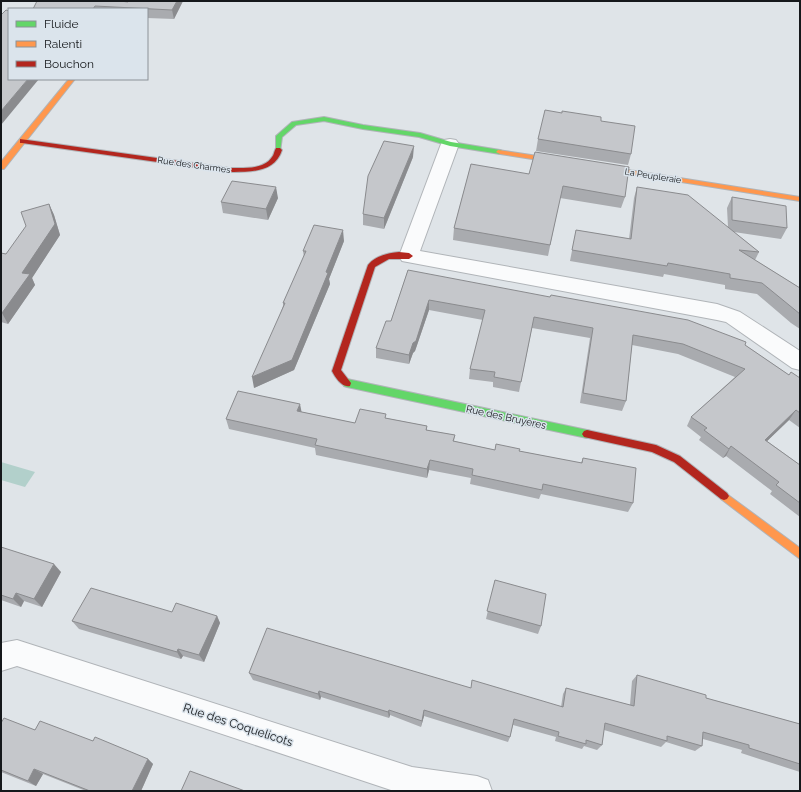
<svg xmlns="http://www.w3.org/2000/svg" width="801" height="792" font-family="Raleway,sans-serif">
  <rect width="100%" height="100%" fill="#dfe4e8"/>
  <path fill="#b2d0cb" d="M 1,462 L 35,472 L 25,487 L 1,480 Z"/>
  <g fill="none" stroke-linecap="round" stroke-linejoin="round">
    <g stroke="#b0b4b8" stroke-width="2">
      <g id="street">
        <path d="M 450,139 L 456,140 L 459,144 L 420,251 L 717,304 L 740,312 L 800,351 L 800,370 L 792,368 L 726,322 L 717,320 L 402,261 L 399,256 L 441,144 L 444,140 Z"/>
        <path d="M 17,640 L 412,767 L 477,776 L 488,780 L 492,791 L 394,791 L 17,666 L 1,671 L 1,643 Z"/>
      </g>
    </g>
    <g stroke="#b0b4b8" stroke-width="2">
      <g id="fast">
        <path d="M 324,117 L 363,125 L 420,133 L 451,142 L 500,150 L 504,152 L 500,154 L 450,146 L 419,137 L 363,129 L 324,121 L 296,125 L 282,137 L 280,152 L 276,152 L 276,136 L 292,122 Z"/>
        <path d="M 347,379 L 587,430 L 590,431 L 592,434 L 590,437 L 587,438 L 347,387 L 344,386 L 343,383 L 344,380 Z"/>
      </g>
    </g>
    <g stroke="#b0b4b8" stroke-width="2">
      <g id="slow">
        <path d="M 69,79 L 75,79 L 4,169 L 1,169 L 1,162 Z"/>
        <path d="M 498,150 L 564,160 L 568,162 L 564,164 L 500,154 L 496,152 Z"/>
        <path d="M 597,165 L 800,197 L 800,201 L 600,169 L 597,169 Z"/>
        <path d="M 724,492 L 800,548 L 800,559 L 721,499 L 719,496 L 721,493 Z"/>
      </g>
    </g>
    <g stroke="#b0b4b8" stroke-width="2">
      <g id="jam">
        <path d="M 20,139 L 229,168 C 242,168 264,170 272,157 C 274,155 274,151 276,148 L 280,148 L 282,150 C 275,173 249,172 229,172 L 22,143 L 20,143 Z"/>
        <path d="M 399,252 L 409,253 L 413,256 L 409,259 L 389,259 L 375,267 L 341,370 L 351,383 L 350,386 C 342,388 335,377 332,371 L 368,265 C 375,256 388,253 399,252 Z"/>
        <path d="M 587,430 L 656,445 L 680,456 L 727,493 L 729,496 L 727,499 L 724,500 L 721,499 L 674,462 L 652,452 L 584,437 L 582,434 L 584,431 Z"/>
      </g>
    </g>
    <use href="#street" fill="#fafbfc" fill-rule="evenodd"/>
    <use href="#fast" fill="#63d668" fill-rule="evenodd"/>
    <use href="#slow" fill="#ff974d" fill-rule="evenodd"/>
    <use href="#jam" fill="#b3261e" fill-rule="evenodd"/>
  </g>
  <g fill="#a9abaf">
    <path d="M 183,1 L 174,19 L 147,18 L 147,9 L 33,9 L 128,2 Z"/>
    <path d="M 601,121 L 631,154 L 628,165 L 536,151 L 538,139 Z"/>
    <path d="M 413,157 L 384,229 L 363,225 L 363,214 Z"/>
    <path d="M 471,164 L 625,197 L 621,208 L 560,198 L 548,256 L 453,240 L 454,228 Z"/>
    <path d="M 637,187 L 728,227 L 727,208 L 732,197 L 787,228 L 781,239 L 734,232 L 759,252 L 755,260 L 800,288 L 800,329 L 791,323 L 757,294 L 725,289 L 725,285 L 664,274 L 663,277 L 570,261 L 576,230 L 629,239 L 634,198 Z"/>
    <path d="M 278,198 L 268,220 L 223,213 L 221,202 Z"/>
    <path d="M 49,204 L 54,215 L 60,235 L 32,278 L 35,285 L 8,324 L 1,322 L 1,253 L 6,254 Z"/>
    <path d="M 344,241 L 329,279 L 330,284 L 294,370 L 254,388 L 283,306 L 283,303 L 304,257 L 303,251 Z"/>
    <path d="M 408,270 L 745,345 L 789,375 L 800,378 L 800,428 L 789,420 L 767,441 L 800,465 L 800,517 L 770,494 L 772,491 L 726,456 L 723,458 L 699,440 L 701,437 L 687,426 L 691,417 L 735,377 L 678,354 L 632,345 L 626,401 L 622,411 L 580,403 L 590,338 L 532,328 L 519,392 L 493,387 L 493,382 L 469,379 L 470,369 L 483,320 L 429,310 L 415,351 L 413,353 L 409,364 L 376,358 L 376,348 L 391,321 Z"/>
    <path d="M 302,412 L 355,423 L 386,418 L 427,426 L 427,430 L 455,435 L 454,441 L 495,450 L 519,451 L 581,463 L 583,458 L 633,503 L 628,512 L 541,494 L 539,499 L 470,484 L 471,478 L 429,470 L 427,478 L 316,455 L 315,448 L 229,429 L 226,419 Z"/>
    <path d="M 1,547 L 61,572 L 42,607 L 24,601 L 21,607 L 1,600 Z"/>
    <path d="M 495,580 L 541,626 L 538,634 L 486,619 Z"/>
    <path d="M 172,612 L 217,616 L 220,623 L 204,662 L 183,656 L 181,659 L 79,629 L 72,621 Z"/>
    <path d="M 249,673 L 471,688 L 561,707 L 563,694 L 566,688 L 630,705 L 632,681 L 637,675 L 706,698 L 800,724 L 800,772 L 741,753 L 742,750 L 703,739 L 702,746 L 695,751 L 666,742 L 661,747 L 604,730 L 602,745 L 597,750 L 584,746 L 582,749 L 555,741 L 556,737 L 513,725 L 510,737 L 508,742 L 424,716 L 421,727 L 390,715 L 389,718 L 321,697 L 320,700 L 253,680 Z"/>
    <path d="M 1,723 L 35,730 L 93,741 L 148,759 L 153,764 L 141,791 L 86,791 L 43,774 L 36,786 L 1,772 Z"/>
  </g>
  <g fill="#8a8b8e">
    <path d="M 177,1 L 183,1 L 174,19 L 172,10 Z"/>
    <path d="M 28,79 L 39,79 L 1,125 L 1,111 Z"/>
    <path d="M 414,146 L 413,157 L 384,229 L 384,218 Z"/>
    <path d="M 276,187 L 278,198 L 268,220 L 266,209 Z"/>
    <path d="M 49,204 L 54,215 L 60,235 L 32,278 L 35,285 L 8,324 L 2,313 Z"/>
    <path d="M 343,230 L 344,241 L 329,279 L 330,284 L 294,370 L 254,388 L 252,377 L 326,272 Z"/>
    <path d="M 429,300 L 429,310 L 415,351 L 413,353 L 409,364 L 409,355 L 413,343 Z"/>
    <path d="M 300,404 L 302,414 L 297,411 Z"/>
    <path d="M 796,410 L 789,420 L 759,449 L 765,440 Z"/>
    <path d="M 731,446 L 726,456 L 723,458 Z"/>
    <path d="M 430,460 L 429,470 L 427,478 L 427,469 Z"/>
    <path d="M 54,564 L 61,572 L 42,607 L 34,599 Z"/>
    <path d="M 16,593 L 24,601 L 21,607 L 13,599 Z"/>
    <path d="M 217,616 L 220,623 L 204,662 L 199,655 Z"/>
    <path d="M 178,649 L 183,656 L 181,659 L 177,652 Z"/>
    <path d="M 319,691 L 321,697 L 320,700 L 318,694 Z"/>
    <path d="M 389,710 L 390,715 L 389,718 L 388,712 Z"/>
    <path d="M 424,710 L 424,716 L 421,727 L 422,721 Z"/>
    <path d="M 148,759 L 153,764 L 141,791 L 132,791 Z"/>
    <path d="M 34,769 L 43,774 L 36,786 L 28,781 Z"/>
  </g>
  <g fill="#c5c7cb" stroke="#8a8b8e">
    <path d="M 37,1 L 120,1 L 128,2 L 128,1 L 177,1 L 172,10 L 95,6 L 93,9 L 33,9 Z"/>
    <path d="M 6,10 L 9,11 L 9,79 L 28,79 L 1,111 L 1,15 Z"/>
    <path d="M 545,110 L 562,113 L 562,111 L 601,117 L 601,121 L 635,126 L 631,154 L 538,139 Z"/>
    <path d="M 384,141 L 414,146 L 384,218 L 363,214 L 368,176 Z"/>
    <path d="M 535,152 L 629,167 L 625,197 L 563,186 L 550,245 L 454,228 L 471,164 L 529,174 Z"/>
    <path d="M 232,181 L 276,187 L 266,209 L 221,202 Z"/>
    <path d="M 637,187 L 688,195 L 759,252 L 739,250 L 800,288 L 800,314 L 762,283 L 730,278 L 730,274 L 668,263 L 667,266 L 572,250 L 576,230 L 631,239 Z"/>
    <path d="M 732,197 L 786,206 L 787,228 L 732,220 Z"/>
    <path d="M 49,204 L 55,224 L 22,273 L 30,274 L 2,313 L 1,313 L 1,253 L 6,254 L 26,226 L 21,212 Z"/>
    <path d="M 314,225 L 343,230 L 326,272 L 328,273 L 292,360 L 252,377 L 285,303 L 283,303 L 306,251 L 303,251 Z"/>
    <path d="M 408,270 L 550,297 L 551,295 L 688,320 L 746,342 L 745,345 L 789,375 L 791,372 L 800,378 L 800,413 L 796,410 L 765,440 L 800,465 L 800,503 L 776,485 L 779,482 L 731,446 L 729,449 L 704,430 L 707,428 L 691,417 L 745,369 L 683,344 L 633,335 L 626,401 L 583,393 L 593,328 L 534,317 L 521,382 L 494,377 L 495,372 L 470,369 L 485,310 L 429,300 L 416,341 L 413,343 L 409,355 L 376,348 L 386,321 L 391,321 Z"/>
    <path d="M 238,391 L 300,404 L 297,411 L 355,423 L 360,409 L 386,414 L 385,418 L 427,426 L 426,430 L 455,435 L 453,441 L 495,450 L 496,444 L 520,449 L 519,451 L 582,463 L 583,458 L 636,468 L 633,503 L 543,484 L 542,490 L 472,475 L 473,469 L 430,460 L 427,469 L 315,445 L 317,439 L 226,419 Z"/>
    <path d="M 1,547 L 54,564 L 34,599 L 16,593 L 13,599 L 1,595 Z"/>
    <path d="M 495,580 L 546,594 L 541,626 L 487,611 Z"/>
    <path d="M 91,588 L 172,612 L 176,603 L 217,616 L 199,655 L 178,649 L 177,652 L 72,621 Z"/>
    <path d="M 267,628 L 471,688 L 472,680 L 563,707 L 566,688 L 634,706 L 637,675 L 706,695 L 706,698 L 800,724 L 800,764 L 749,748 L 749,745 L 703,732 L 702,746 L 667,736 L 667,741 L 605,723 L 602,745 L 586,740 L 586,744 L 558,736 L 559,732 L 514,719 L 510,737 L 424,710 L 422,721 L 389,710 L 388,712 L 319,691 L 318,694 L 249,673 Z"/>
    <path d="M 4,718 L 35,730 L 40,721 L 93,741 L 95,737 L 148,759 L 132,791 L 90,791 L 34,769 L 28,781 L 1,770 L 1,723 Z"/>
    <path d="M 190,771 L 245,791 L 181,791 Z"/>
  </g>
  <g text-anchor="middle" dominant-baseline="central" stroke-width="3" stroke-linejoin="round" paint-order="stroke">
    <g font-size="9" fill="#15181b" stroke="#dbe4ec">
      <text transform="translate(194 165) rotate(8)">Rue des Charmes</text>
      <text transform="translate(653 176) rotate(9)">La Peupleraie</text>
    </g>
    <g font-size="10" fill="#15181b" stroke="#dbe4ec">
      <text transform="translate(506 417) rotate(12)">Rue des Bruyères</text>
    </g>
    <g font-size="12" fill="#15181b" stroke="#dbe4ec">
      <text transform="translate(238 725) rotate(18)">Rue des Coquelicots</text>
    </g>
  </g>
  <rect width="801" height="792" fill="none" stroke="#15181b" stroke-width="4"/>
  <rect x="8" y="8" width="140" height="72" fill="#dbe4ec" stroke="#8c9298"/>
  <rect x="16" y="21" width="20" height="6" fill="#63d668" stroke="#8c9298"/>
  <text x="44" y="28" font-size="12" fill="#15181b">Fluide</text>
  <rect x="16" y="41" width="20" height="6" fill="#ff974d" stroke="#8c9298"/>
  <text x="44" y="48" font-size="12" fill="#15181b">Ralenti</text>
  <rect x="16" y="61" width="20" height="6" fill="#b3261e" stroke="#8c9298"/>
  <text x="44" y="68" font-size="12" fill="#15181b">Bouchon</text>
</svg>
